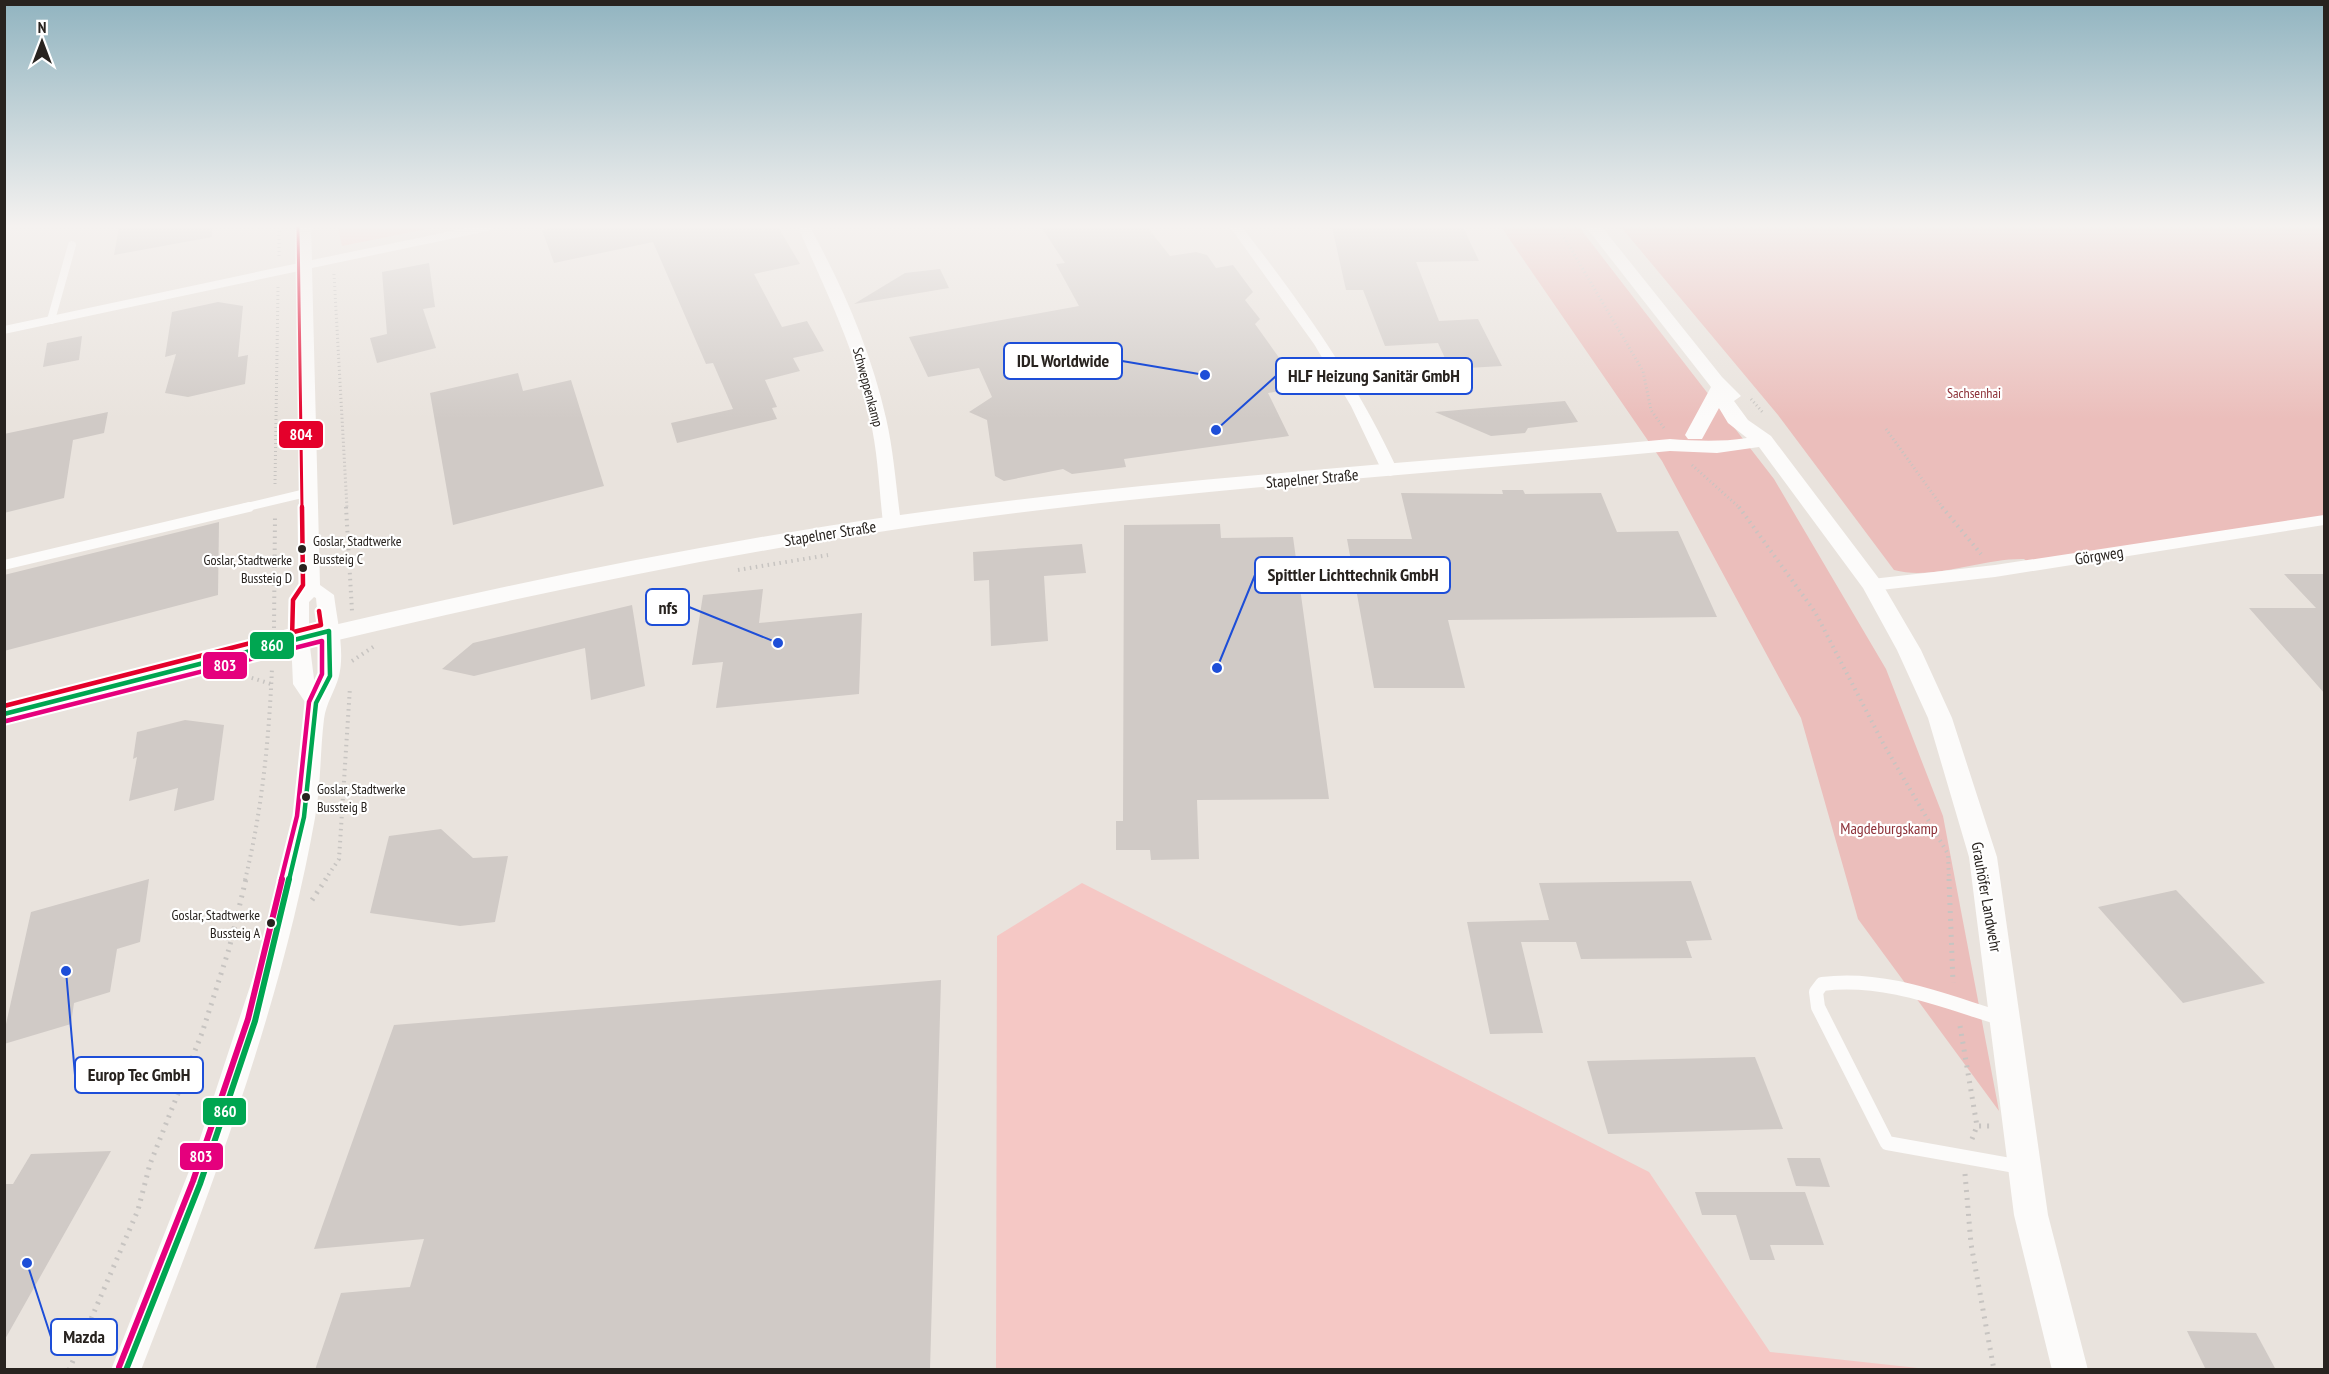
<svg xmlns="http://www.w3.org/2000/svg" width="2329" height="1374" font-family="'PT Sans Narrow',sans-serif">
  <rect width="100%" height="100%" fill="#e9e3dd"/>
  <g fill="#f5c8c5">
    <path d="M 338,227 L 437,227 L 342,246 Z"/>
    <path d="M 1082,883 L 1649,1172 L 1770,1352 L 1927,1369 L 996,1369 L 997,936 Z"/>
  </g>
  <g fill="#ebbebb">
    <path d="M 1501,227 L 1579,227 L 1774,479 L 1886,669 L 1943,816 L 1999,1111 L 1858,919 L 1801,718 L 1662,461 Z"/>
    <path d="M 1621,227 L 2324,227 L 2324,517 L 2028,562 L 2024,559 C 1982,558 1933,581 1894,570 L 1778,415 Z"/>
  </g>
  <g fill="#d0cac6">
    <path d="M 119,227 L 212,227 L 212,237 L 114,255 Z"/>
    <path d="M 556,227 L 778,227 L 800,264 L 754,274 L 782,327 L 807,321 L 824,351 L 793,358 L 800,371 L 765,380 L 777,407 L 772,408 L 777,419 L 677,443 L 671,423 L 733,409 L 713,363 L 706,364 L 653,242 L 554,263 L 542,230 Z"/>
    <path d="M 1041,227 L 1147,227 L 1170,256 L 1196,252 L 1207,255 L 1216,268 L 1233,265 L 1253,292 L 1245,300 L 1260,319 L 1255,324 L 1300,387 L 1268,393 L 1289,436 L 1124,459 L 1126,467 L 1072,474 L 1063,469 L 1004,481 L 995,476 L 987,420 L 969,412 L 992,397 L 979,368 L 928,377 L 909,337 L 1079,306 L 1056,264 L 1065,263 Z"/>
    <path d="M 1332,227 L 1463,227 L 1479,261 L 1416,262 L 1439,321 L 1478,319 L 1502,366 L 1450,369 L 1438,343 L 1385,346 L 1363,290 L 1346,290 Z"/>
    <path d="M 429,263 L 435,307 L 423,309 L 436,348 L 377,363 L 370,338 L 387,334 L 382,272 Z"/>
    <path d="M 940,269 L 949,288 L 854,304 L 905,273 Z"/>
    <path d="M 218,302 L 243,306 L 238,357 L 248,355 L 245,384 L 188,397 L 165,393 L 176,354 L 165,357 L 172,312 Z"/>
    <path d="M 82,336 L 79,360 L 43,367 L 47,343 Z"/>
    <path d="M 518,373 L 523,391 L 571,380 L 604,486 L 453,525 L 430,393 Z"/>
    <path d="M 1565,401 L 1578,422 L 1528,428 L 1525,433 L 1491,436 L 1435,412 Z"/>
    <path d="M 108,412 L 104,433 L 73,440 L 64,498 L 4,513 L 4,434 Z"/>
    <path d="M 1502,490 L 1523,490 L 1525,494 L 1601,493 L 1617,532 L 1678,531 L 1717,617 L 1448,620 L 1465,688 L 1374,688 L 1347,539 L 1412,539 L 1401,493 L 1503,494 Z"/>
    <path d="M 219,522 L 218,595 L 4,651 L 4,575 Z"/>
    <path d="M 1220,524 L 1221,538 L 1293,537 L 1329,799 L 1197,800 L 1199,859 L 1151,860 L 1150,850 L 1116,850 L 1116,821 L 1123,821 L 1124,525 Z"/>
    <path d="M 1082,544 L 1086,573 L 1044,576 L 1048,641 L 991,646 L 989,580 L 974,581 L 973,552 Z"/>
    <path d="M 2284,574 L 2325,574 L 2325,694 L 2249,608 L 2316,608 Z"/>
    <path d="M 763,589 L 759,623 L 862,613 L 859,694 L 716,708 L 723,662 L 692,665 L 703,595 Z"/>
    <path d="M 632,605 L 645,686 L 591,700 L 585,648 L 474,676 L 442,669 L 473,643 Z"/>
    <path d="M 185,720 L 224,725 L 214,800 L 174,811 L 178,788 L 129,801 L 137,757 L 133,759 L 137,732 Z"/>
    <path d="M 441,829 L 473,858 L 508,856 L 495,922 L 460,926 L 370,913 L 389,836 Z"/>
    <path d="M 149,879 L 140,942 L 117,949 L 110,992 L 74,1003 L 71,1024 L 4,1044 L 4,1033 L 31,912 Z"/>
    <path d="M 1691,881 L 1712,940 L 1686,941 L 1692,958 L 1581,959 L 1576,942 L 1521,942 L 1543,1033 L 1490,1034 L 1467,922 L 1549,920 L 1539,883 Z"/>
    <path d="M 2176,890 L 2265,983 L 2183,1003 L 2098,907 Z"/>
    <path d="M 941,980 L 930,1370 L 315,1370 L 341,1293 L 410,1287 L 424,1239 L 314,1249 L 394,1025 Z"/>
    <path d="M 1755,1057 L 1783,1129 L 1608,1134 L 1587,1061 Z"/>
    <path d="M 111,1151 L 4,1341 L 4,1184 L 13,1184 L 31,1154 Z"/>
    <path d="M 1787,1158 L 1820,1158 L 1830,1187 L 1796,1186 Z"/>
    <path d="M 1695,1192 L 1805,1192 L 1824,1245 L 1770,1245 L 1775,1260 L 1750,1260 L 1736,1215 L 1702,1215 Z"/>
    <path d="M 2187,1331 L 2256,1333 L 2276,1370 L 2206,1370 Z"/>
  </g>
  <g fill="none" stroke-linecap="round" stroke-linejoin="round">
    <g stroke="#c7c4c1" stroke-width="3" stroke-dasharray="1 3" stroke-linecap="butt">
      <path d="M 279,227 L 279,256"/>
      <path d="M 1558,227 L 1643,371 L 1651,410 L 1664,428"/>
      <path d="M 334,274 L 347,508"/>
      <path d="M 1751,399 L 1764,414"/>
      <path d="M 1886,429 L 1943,508"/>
      <path d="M 1692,465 L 1740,508"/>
      <path d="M 275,484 L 278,287"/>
    </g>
    <g stroke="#c7c4c1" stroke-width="4" stroke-dasharray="1.5 4.5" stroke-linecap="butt">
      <path d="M 346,507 L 352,611"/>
      <path d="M 1739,507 L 1815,612 L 1884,745 L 1948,854 L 1949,880"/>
      <path d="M 1942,507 L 1981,554"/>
      <path d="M 738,570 L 828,555"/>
      <path d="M 274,628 L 275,515"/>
      <path d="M 352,661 L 376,645"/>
      <path d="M 246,676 L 271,684"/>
      <path d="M 245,880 C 262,811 269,739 272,668"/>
      <path d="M 325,880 L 339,859 L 350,687"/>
    </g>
    <g stroke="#c7c4c1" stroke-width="5" stroke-dasharray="2 6" stroke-linecap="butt">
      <path d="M 1949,879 L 1953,983"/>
      <path d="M 312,900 L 326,879"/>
      <path d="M 1960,1026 L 1977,1126"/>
      <path d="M 1972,1139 L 1977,1126 L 1992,1126"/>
      <path d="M 1965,1174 L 1971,1244 L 1994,1370"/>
      <path d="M 69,1370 L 138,1210 L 150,1164 L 202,1033 L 229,949 L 246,879"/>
    </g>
    <g stroke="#fcfbfa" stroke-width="8">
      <path d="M 51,320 L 72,245"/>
      <path d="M 243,508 L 310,492"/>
    </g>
    <path stroke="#fcfbfa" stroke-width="10" d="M 4,565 L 249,507"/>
    <path stroke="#fcfbfa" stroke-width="14" d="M 2003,1019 C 1943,1001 1886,976 1822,984 L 1816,992 L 1818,1007 L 1887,1143 L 2021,1167"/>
    <g fill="#fcfbfa" fill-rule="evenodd">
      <path d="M 299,227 L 311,227 L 312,260 L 471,227 L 494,227 L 488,231 L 312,268 L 320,585 L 334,595 C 337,620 345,651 339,676 C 335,691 326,703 324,719 C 320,752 321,785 315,818 C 281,1008 211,1190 141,1370 L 111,1370 L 191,1166 L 259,959 L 293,818 L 307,705 L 293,684 L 291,639 L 291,601 L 302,587 L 299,271 L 4,334 L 4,326 L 299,263 ZM 314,597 L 316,598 L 322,659 L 315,687 L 309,639 L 309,602 Z"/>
      <path d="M 798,227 L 810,227 C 843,287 871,351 886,418 C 894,453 896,488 901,523 L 898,527 L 892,528 L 883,523 C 879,488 878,453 870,419 C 856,350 825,290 798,227 Z"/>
      <path d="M 1230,227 L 1242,227 C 1302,304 1357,382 1398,471 L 1396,474 L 1390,476 L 1382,471 L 1351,406 L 1314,344 Z"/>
      <path d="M 2324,515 L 2324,525 L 1995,577 L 1872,591 L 1863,585 L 1872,579 L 1995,565 Z"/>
    </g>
    <path fill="#fcfbfa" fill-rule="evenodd" d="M 1586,227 L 1602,227 L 1722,377 L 1741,396 L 1734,401 L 1748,420 L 1771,436 L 1880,580 L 1921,650 L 1952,718 L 1997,857 L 2048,1215 L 2088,1370 L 2052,1370 L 2014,1215 L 1969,857 L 1928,718 L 1897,650 L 1863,588 L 1759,447 L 1717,453 L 1670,451 C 1411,476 1150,491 892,530 C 592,574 298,648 4,723 L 4,705 C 298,632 593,560 893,516 C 1151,479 1411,464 1670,439 C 1696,441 1721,442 1747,438 L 1728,423 L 1719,408 L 1702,439 L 1688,439 L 1685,435 L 1711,387 Z"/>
    <g stroke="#fff" stroke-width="9">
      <path id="bus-1-far1" d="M 4,714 L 329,631 L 330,676 L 316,703 L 304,817 L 289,880"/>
    </g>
    <g stroke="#fff" stroke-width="10">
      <path id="bus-1" d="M 126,1370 L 200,1184 L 255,1021 L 289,879"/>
    </g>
    <g stroke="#fff" stroke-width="9">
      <path id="bus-2-far1" d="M 6,721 L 322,641 L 322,674 L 309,702 L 297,816 L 281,880"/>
    </g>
    <g stroke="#fff" stroke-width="10">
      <path id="bus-2" d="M 119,1367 L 193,1181 L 248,1019 L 282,879"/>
    </g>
    <g stroke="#fff" stroke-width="6">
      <path id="bus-3-far1" d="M 298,227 L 302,508"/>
    </g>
    <g stroke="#fff" stroke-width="9">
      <g id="bus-3">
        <path d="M 292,639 L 293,600 L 303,585 L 302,507"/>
        <path d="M 4,706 L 321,625 L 319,611"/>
      </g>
    </g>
    <use href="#bus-1-far1" stroke="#00a651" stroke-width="4.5"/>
    <use href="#bus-1" stroke="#00a651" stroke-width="6"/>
    <use href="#bus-2-far1" stroke="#e5007d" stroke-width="4.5"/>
    <use href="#bus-2" stroke="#e5007d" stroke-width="6"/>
    <use href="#bus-3-far1" stroke="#e4002b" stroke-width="3"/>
    <use href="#bus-3" stroke="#e4002b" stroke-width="4.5"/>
  </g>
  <linearGradient id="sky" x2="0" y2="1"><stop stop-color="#91b4c0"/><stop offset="0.54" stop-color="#f5f2f0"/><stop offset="1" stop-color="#f5f2f0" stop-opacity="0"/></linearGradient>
  <rect width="2329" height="419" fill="url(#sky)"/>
  <g fill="#28231f" stroke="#fff" stroke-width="2">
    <circle cx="302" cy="549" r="5"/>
    <circle cx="303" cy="568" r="5"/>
    <circle cx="306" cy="797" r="5"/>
    <circle cx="271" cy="923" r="5"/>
  </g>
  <g text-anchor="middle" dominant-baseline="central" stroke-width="4.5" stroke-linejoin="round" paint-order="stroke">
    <g font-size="14" fill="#28231f" stroke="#fff">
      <text transform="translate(868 387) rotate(75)">Schweppenkamp</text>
    </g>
    <g font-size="14" fill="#8d3239" stroke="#fff">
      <text x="1974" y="393">Sachsenhai</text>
    </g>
    <g font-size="14" fill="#28231f" stroke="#fff" text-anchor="start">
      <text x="313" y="541">Goslar, Stadtwerke<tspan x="313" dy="18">Bussteig C</tspan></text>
      <text x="292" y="560" text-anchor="end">Goslar, Stadtwerke<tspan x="292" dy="18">Bussteig D</tspan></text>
      <text x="317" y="789">Goslar, Stadtwerke<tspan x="317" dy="18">Bussteig B</tspan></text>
      <text x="260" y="915" text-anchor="end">Goslar, Stadtwerke<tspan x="260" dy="18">Bussteig A</tspan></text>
    </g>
    <g font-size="16" fill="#28231f" stroke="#fff">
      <text transform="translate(1312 478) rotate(-5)">Stapelner Straße</text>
      <text transform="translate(830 533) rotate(-9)">Stapelner Straße</text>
      <text transform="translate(2099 555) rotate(-9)">Görgweg</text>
      <text transform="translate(1987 897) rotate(80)">Grauhöfer Landwehr</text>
    </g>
    <g font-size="16" fill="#8d3239" stroke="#fff">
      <text x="1889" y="828">Magdeburgskamp</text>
    </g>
  </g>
  <path fill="none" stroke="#1d4ed8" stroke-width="2" d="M1205 375L1122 361M1216 430L1276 376M1217 668L1255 575M778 643L689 607M66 971L75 1075M27 1263L51 1337"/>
  <g fill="#1d4ed8" stroke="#fff" stroke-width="2">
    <circle cx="1205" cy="375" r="6"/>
    <circle cx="1216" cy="430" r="6"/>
    <circle cx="1217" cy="668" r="6"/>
    <circle cx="778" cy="643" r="6"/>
    <circle cx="66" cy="971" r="6"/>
    <circle cx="27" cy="1263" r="6"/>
  </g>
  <g fill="#fff" stroke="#1d4ed8" stroke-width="2">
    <rect x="1004" y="343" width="118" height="36" rx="6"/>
    <rect x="1276" y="358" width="196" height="36" rx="6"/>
    <rect x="1255" y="557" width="195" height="36" rx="6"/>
    <rect x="646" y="589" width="43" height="36" rx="6"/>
    <rect x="75" y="1057" width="128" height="36" rx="6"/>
    <rect x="51" y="1319" width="66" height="36" rx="6"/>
  </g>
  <g font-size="18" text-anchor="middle" font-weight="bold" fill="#28231f">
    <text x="1063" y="367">IDL Worldwide</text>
    <text x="1374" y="382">HLF Heizung Sanitär GmbH</text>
    <text x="1353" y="581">Spittler Lichttechnik GmbH</text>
    <text x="668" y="614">nfs</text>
    <text x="139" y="1081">Europ Tec GmbH</text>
    <text x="84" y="1343">Mazda</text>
  </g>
  <g stroke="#fff" stroke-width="2">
    <rect x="278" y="420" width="46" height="29" rx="6" fill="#e4002b"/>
    <rect x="249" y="631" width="46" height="29" rx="6" fill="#00a651"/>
    <rect x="202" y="651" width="46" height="29" rx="6" fill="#e5007d"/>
    <rect x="202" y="1097" width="45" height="29" rx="6" fill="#00a651"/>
    <rect x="179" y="1142" width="45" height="29" rx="6" fill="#e5007d"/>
  </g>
  <g font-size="16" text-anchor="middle" font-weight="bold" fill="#fff">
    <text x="301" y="440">804</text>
    <text x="272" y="651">860</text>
    <text x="225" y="671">803</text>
    <text x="225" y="1117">860</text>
    <text x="201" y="1162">803</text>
  </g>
  <rect width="2329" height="1374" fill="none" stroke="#28231f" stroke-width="12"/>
  <g transform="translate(42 42)" stroke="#ffffff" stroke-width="4.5" paint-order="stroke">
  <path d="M0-4.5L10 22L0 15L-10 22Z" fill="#28231f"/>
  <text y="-9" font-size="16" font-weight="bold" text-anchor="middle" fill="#28231f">N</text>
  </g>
</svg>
